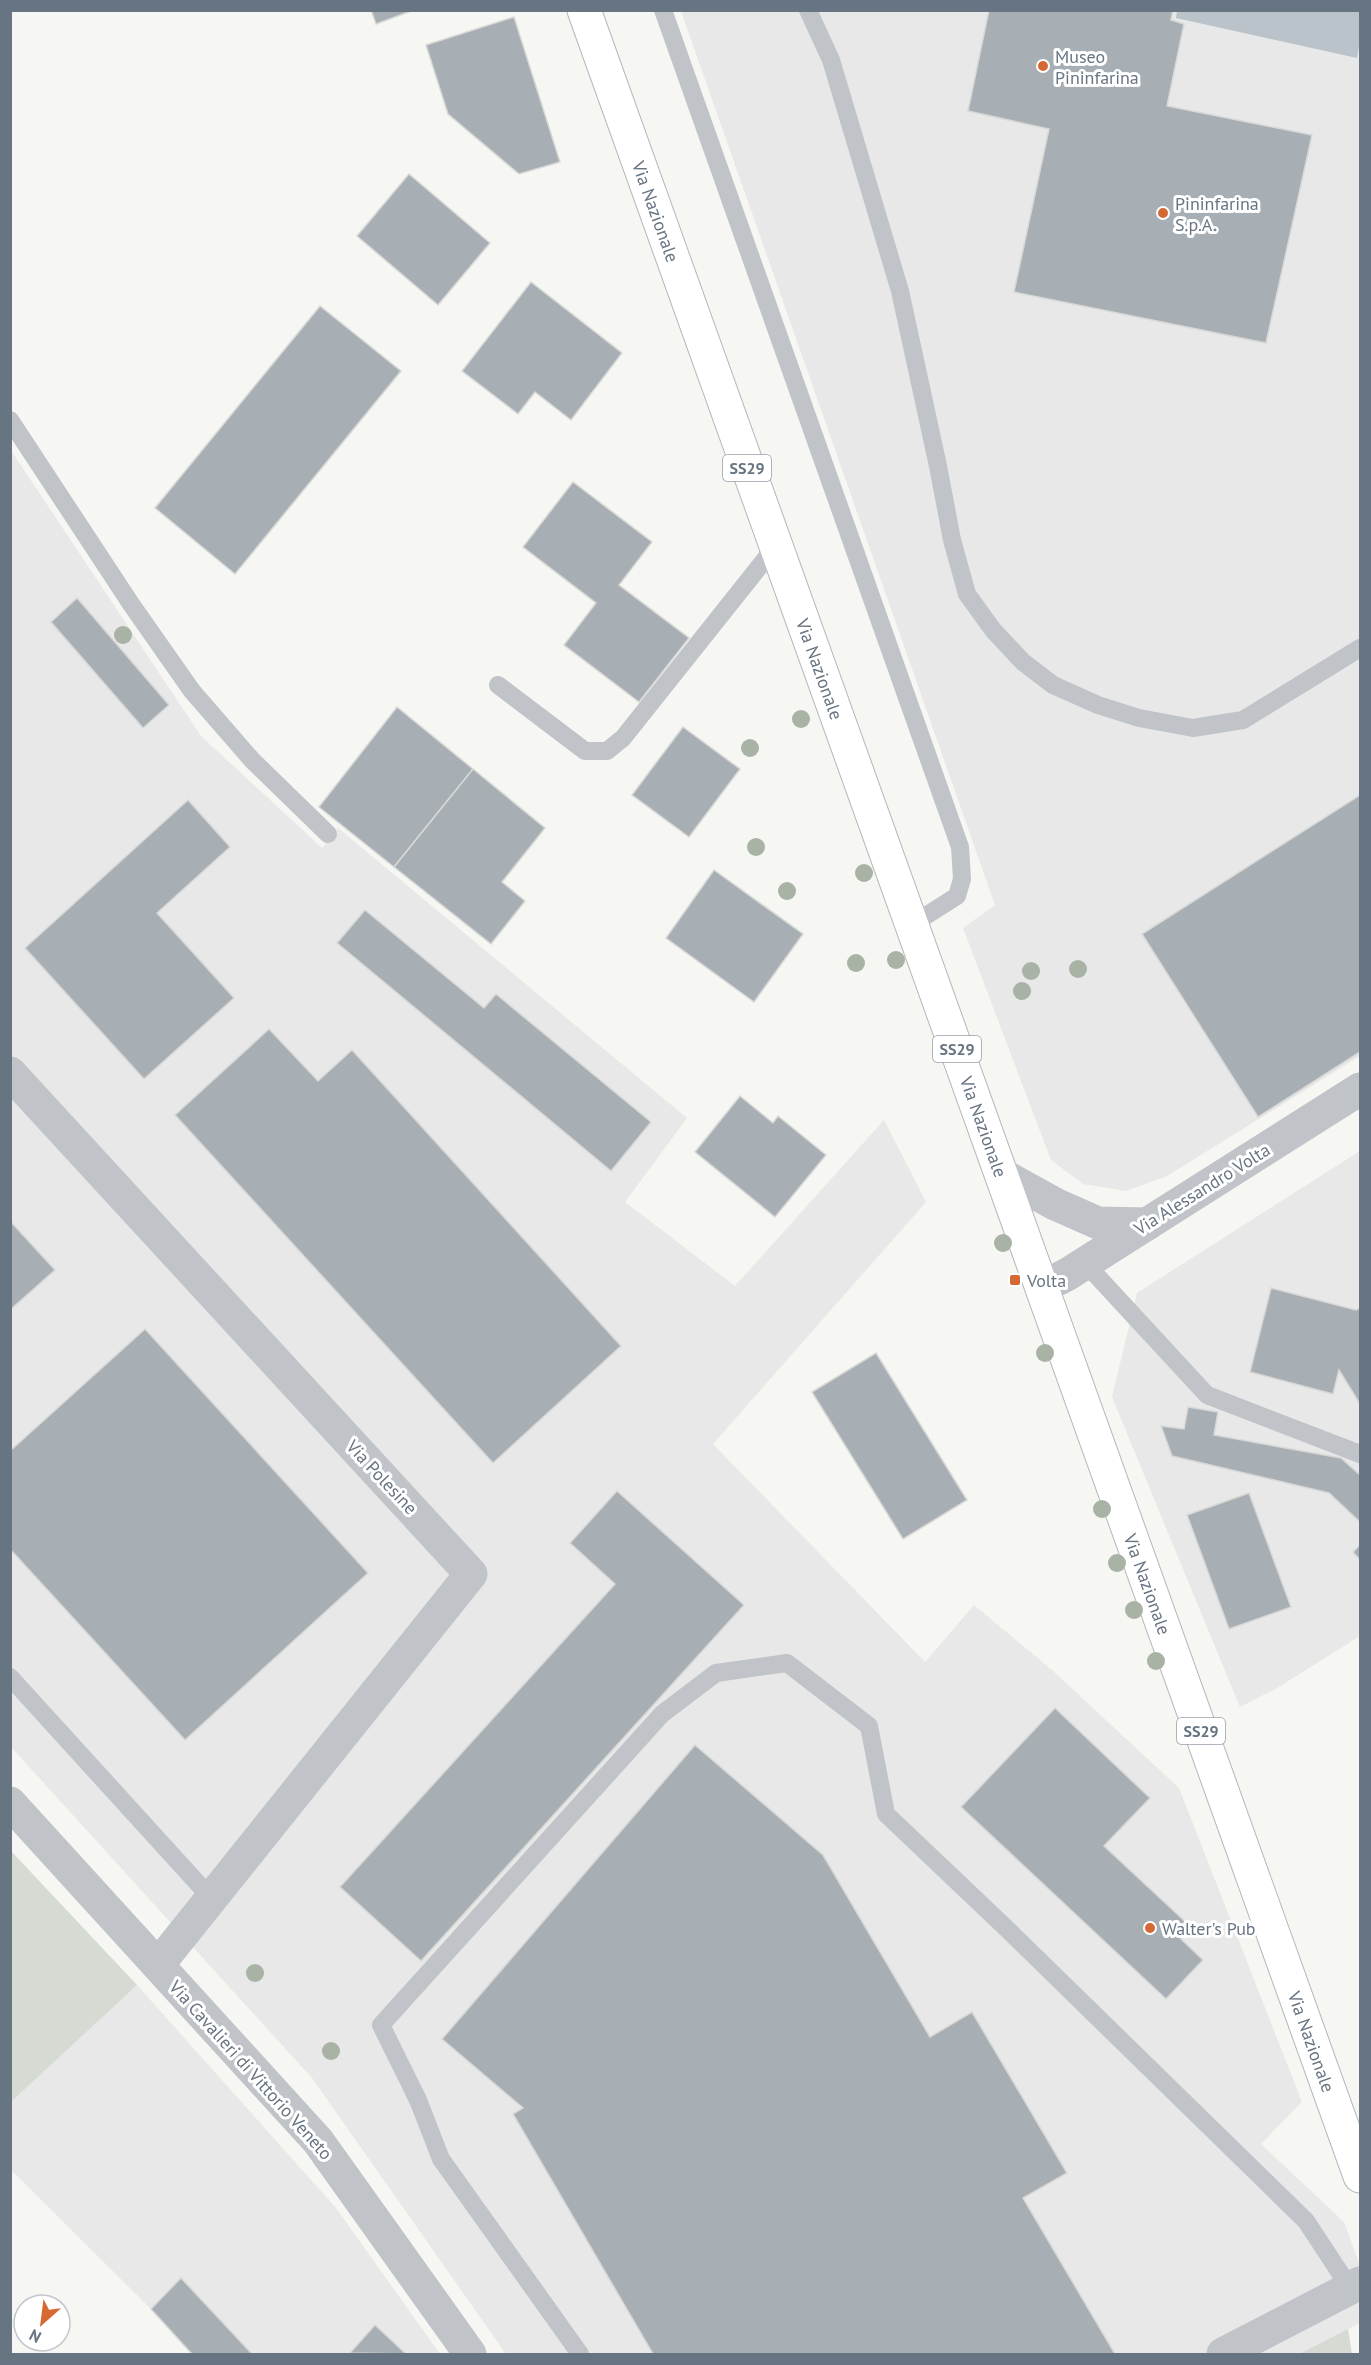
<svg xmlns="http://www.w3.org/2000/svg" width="1371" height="2365" font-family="'PT Sans',sans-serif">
  <rect width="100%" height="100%" fill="#f6f6f3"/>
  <g fill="#e7e8e7">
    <path d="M 681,11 L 1360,11 L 1360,1056 L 1167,1176 L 1126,1191 L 1083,1184 L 1051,1160 L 963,928 L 995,905 Z"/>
    <path d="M 10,449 L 201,736 L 322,848 L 338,828 L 687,1118 L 625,1202 L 735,1286 L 884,1120 L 926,1202 L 713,1444 L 925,1662 L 974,1605 L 1052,1670 L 1179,1788 L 1302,2102 L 1261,2144 L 1344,2222 L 1360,2266 L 1360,2323 L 1299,2354 L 506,2354 L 312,2078 L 11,1747 Z"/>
    <path d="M 1360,1151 L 1360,1636 L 1277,1688 L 1240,1707 L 1112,1397 L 1137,1293 Z"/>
    <path d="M 137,1985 L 336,2208 L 440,2354 L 192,2354 L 151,2309 L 11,2170 L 11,2102 Z"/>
  </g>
  <g fill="#d5dbd3">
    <path d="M 11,1851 L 137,1985 L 11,2102 Z"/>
    <path d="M 1348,2329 L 1352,2354 L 1299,2354 Z"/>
  </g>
  <path fill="#bac3c9" d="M 1177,11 L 1360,11 L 1360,40 L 1357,58 L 1176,18 Z"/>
  <g fill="#a7aeb4" stroke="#d8d8d6" stroke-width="1.5">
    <path d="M 371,10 L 414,10 L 376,24 Z"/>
    <path d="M 989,10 L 1173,10 L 1171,20 L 1184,24 L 1167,106 L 1312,135 L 1266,343 L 1014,292 L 1049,129 L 968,111 Z"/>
    <path d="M 514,17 L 560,162 L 519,174 L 448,114 L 426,45 Z"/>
    <path d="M 409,174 L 490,243 L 438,305 L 357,236 Z"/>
    <path d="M 531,282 L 622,353 L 571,420 L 535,392 L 518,414 L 462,371 Z"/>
    <path d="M 320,306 L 401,371 L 235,574 L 155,508 Z"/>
    <path d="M 573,482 L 652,542 L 619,585 L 689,638 L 639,702 L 564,645 L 596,603 L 523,547 Z"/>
    <path d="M 77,598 L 169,705 L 143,728 L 51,622 Z"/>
    <path d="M 397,707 L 473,769 L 394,867 L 319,807 Z"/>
    <path d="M 683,727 L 740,769 L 689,837 L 632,795 Z"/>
    <path d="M 473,769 L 545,828 L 502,882 L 525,901 L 491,944 L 394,867 Z"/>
    <path d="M 1360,795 L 1360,1052 L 1258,1117 L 1142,934 Z"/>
    <path d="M 188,800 L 230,847 L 157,913 L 234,998 L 144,1079 L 25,948 Z"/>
    <path d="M 714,870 L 803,934 L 754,1002 L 666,938 Z"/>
    <path d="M 365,910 L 484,1008 L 496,994 L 651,1122 L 611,1171 L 337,943 Z"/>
    <path d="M 269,1029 L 318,1081 L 352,1050 L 621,1346 L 493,1463 L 175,1115 Z"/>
    <path d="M 740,1096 L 773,1123 L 778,1116 L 826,1155 L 775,1217 L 695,1152 Z"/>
    <path d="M 10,1221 L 55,1270 L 10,1310 Z"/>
    <path d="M 1271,1288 L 1356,1310 L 1360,1308 L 1360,1404 L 1339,1370 L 1333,1394 L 1250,1372 Z"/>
    <path d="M 145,1329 L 368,1573 L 185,1740 L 10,1549 L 10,1451 Z"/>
    <path d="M 876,1353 L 967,1500 L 903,1539 L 812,1392 Z"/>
    <path d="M 1188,1407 L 1218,1412 L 1214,1435 L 1341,1458 L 1360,1475 L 1360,1522 L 1329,1493 L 1172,1456 L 1161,1426 L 1184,1429 Z"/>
    <path d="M 617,1491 L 744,1605 L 421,1961 L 340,1887 L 615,1584 L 570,1543 Z"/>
    <path d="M 1249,1493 L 1291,1607 L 1229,1629 L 1187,1515 Z"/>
    <path d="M 1360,1545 L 1360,1560 L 1353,1552 Z"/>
    <path d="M 1055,1708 L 1150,1798 L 1104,1846 L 1191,1927 L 1181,1939 L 1203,1960 L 1166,1999 L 961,1807 Z"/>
    <path d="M 695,1745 L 823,1855 L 930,2037 L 972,2012 L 1067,2173 L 1023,2198 L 1115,2354 L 653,2354 L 513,2114 L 523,2108 L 442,2039 Z"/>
    <path d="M 181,2278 L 252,2354 L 192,2354 L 151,2309 Z"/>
    <path d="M 375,2325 L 406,2354 L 350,2353 Z"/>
  </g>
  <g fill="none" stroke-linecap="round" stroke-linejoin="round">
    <g stroke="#b3b7bb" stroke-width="35">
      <g id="primary">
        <path id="s1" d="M 584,10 L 1360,2176"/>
      </g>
    </g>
    <g stroke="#c0c3c7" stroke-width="18">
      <path d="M 663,10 L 960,847 L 962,879 L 957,896 L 913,924"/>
      <path d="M 808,10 L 831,60 L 900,291 L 938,466 L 952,540 L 967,594 L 993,630 L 1023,662 L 1053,685 L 1098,705 L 1139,718 L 1193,728 L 1243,720 L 1360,648"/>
      <path d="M 10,420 L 131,604 L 192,691 L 252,760 L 328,834"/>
      <path d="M 498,685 L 585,751 L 607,751 L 623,738 L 775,547"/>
      <path d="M 1085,1263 L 1207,1395 L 1360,1454"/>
      <path d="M 10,1677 L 212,1899"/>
      <path d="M 580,2354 L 441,2159 L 418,2100 L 381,2025 L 662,1714 L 716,1673 L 787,1663 L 869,1726 L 886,1814 L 1005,1927 L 1306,2221 L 1350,2288"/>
    </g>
    <g stroke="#c0c3c7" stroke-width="33">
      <path d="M 10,1073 L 471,1574 L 158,1965"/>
      <path d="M 1001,1174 L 1055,1204 L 1098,1223 L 1147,1224"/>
      <path d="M 1043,1287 L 1068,1274 L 1360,1089"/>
      <path d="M 10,1803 L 318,2141 L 470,2354"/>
      <path d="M 1223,2354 L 1360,2283"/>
    </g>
    <use href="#primary" stroke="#fff" stroke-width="33"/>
  </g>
  <g fill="#a8b2a5">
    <circle cx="123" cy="635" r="9"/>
    <circle cx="801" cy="719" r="9"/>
    <circle cx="750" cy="748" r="9"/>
    <circle cx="756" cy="847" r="9"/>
    <circle cx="864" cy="873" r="9"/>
    <circle cx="787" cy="891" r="9"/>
    <circle cx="896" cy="960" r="9"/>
    <circle cx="856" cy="963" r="9"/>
    <circle cx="1078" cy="969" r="9"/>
    <circle cx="1031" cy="971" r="9"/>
    <circle cx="1022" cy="991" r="9"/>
    <circle cx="1003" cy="1243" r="9"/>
    <circle cx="1045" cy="1353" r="9"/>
    <circle cx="1102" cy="1509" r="9"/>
    <circle cx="1117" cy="1563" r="9"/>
    <circle cx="1134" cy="1610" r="9"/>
    <circle cx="1156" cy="1661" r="9"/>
    <circle cx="255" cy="1973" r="9"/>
    <circle cx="331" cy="2051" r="9"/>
  </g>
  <g fill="#d66933" stroke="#fff" stroke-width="2">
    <circle cx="1043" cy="66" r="6"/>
    <circle cx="1163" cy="213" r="6"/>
    <rect x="1009" y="1274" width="12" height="12" rx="3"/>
    <circle cx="1150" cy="1928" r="6"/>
  </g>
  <g text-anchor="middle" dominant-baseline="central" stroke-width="6" stroke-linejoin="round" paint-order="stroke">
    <g fill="#fff" stroke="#959ea8" stroke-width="1.5">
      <rect x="723" y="455" width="48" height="26" rx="4.5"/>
      <rect x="933" y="1036" width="48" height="26" rx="4.5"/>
      <rect x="1177" y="1718" width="48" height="26" rx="4.5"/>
    </g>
    <g font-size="16" font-weight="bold" fill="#677482">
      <text x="747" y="468">SS29</text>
      <text x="957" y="1049">SS29</text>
      <text x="1201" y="1731">SS29</text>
    </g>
    <g font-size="18" fill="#677482" stroke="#fff" text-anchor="start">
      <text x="1055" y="56">Museo<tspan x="1055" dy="21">Pininfarina</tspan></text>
      <text x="1175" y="203">Pininfarina<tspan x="1175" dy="21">S.p.A.</tspan></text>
      <text x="1027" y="1280">Volta</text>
      <text x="1162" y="1928">Walter's Pub</text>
    </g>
    <g font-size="18" fill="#677482" stroke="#fff">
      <text stroke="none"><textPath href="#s1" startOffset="214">Via Nazionale</textPath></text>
      <text stroke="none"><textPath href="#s1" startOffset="700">Via Nazionale</textPath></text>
      <text stroke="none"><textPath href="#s1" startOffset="1186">Via Nazionale</textPath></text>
      <text transform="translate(1202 1189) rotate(-32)">Via Alessandro Volta</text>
      <text transform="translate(382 1477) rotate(47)">Via Polesine</text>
      <text stroke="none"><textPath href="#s1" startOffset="1672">Via Nazionale</textPath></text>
      <text stroke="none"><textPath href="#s1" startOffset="2158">Via Nazionale</textPath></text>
      <text transform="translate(251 2070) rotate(48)">Via Cavalieri di Vittorio Veneto</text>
    </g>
  </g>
  <rect width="1371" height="2365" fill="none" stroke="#677482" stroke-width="24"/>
  <g transform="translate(42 2323) rotate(208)"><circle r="28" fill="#ffffff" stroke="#c2c7cd" stroke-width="1.5"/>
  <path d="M0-4.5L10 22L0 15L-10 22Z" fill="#d66933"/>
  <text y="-9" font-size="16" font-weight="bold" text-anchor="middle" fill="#677482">N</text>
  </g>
</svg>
